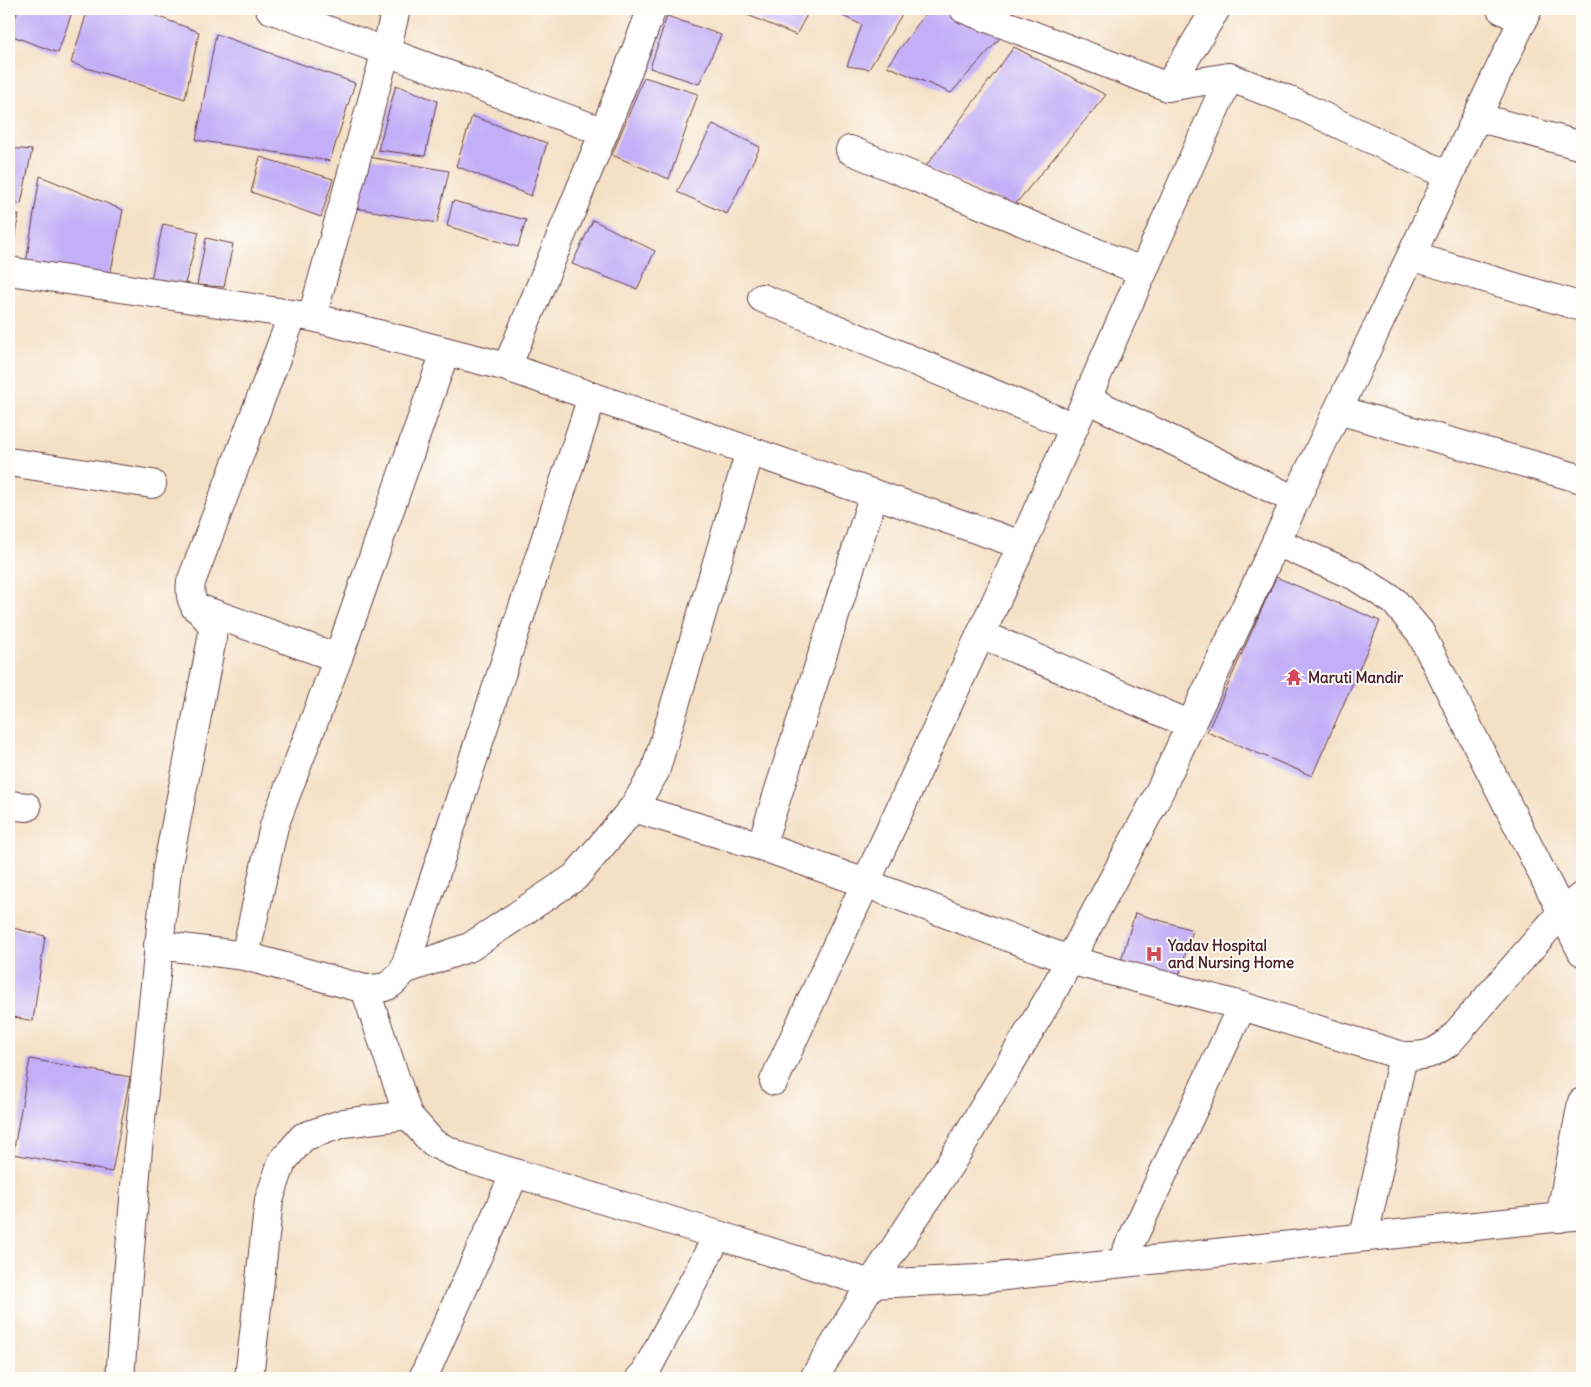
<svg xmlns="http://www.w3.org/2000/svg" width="1591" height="1387" font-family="Delius,sans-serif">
  <rect width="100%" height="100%" fill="#fdfcf7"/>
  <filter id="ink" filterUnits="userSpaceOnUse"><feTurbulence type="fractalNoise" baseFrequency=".02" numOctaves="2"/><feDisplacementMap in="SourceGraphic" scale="10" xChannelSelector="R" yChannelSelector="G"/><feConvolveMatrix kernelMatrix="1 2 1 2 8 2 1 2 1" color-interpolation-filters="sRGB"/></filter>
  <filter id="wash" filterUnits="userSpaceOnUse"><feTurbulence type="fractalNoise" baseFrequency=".0096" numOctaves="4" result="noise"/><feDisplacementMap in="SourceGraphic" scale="20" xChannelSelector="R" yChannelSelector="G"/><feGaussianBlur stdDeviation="1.12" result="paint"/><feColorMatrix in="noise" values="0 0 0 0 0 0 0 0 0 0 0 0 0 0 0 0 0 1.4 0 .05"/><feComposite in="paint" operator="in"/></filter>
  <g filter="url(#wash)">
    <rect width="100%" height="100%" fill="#f4e0c5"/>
    <g id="blocks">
      <g fill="#c3aef7">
        <path d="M 18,9 L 73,9 L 58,53 L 10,35 Z"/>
        <path d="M 88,9 L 138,9 L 199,32 L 185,99 L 71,63 Z"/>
        <path d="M 742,9 L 810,9 L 796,35 L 740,12 Z"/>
        <path d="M 827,9 L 905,9 L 869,69 L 847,66 L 862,25 Z"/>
        <path d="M 929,9 L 943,9 L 1002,36 L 951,93 L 887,66 Z"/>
        <path d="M 667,16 L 721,35 L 699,84 L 650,68 Z"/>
        <path d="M 216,34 L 355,83 L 330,161 L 196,140 Z"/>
        <path d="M 1014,47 L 1106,95 L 1013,207 L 926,166 Z"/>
        <path d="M 644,77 L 698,94 L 669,179 L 612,155 Z"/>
        <path d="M 396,85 L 437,101 L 425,156 L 378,150 Z"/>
        <path d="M 472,116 L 547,143 L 531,196 L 456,166 Z"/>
        <path d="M 713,124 L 760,147 L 727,214 L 677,192 Z"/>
        <path d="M 9,148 L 32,150 L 21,204 L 9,202 Z"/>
        <path d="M 260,157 L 333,179 L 321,217 L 251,192 Z"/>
        <path d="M 369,157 L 449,171 L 437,223 L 356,208 Z"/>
        <path d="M 40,176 L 123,210 L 110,276 L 26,263 Z"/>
        <path d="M 453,201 L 526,220 L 518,247 L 447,226 Z"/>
        <path d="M 9,213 L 19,215 L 10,261 L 9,261 Z"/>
        <path d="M 593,220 L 655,251 L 637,289 L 572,264 Z"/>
        <path d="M 163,224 L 199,232 L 184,287 L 151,279 Z"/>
        <path d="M 206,238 L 233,244 L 224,287 L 197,285 Z"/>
        <path d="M 1276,577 L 1380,621 L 1312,776 L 1207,732 Z"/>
        <path d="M 1135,913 L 1193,930 L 1176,985 L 1119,968 Z"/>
        <path d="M 9,927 L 45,936 L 33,1021 L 9,1016 Z"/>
        <path d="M 30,1059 L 130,1077 L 112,1172 L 13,1154 Z"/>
      </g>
    </g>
  </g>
  <g filter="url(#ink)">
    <use href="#blocks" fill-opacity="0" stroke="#643c42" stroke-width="1"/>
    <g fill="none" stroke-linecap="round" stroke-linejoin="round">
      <g stroke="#643c42" stroke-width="30">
        <g id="minor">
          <path d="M 270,9 L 604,132"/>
          <path d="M 396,9 L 386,51 L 312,317 L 507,367 L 604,132 L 652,9"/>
          <path d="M 964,9 L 1168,87 L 1229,77 L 1286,99 L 1449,176"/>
          <path d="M 1501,9 L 1523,21"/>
          <path d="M 1168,87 L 1216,9"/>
          <path d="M 1477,117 L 1582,146"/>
          <path d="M 850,150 L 1143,272"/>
          <path d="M 1411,256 L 1582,307"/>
          <path d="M 9,271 L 311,317"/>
          <path d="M 762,298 L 1074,427"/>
          <path d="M 507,367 L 1022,545"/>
          <path d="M 1087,399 L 1295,500"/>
          <path d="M 1338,410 L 1582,479"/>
          <path d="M 9,462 L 152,484"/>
          <path d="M 1276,542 L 1355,576 L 1394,601 L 1420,632 L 1582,952"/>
          <path d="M 195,607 L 338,658"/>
          <path d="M 981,634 L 1191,725"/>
          <path d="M 9,805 L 27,807"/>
          <path d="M 633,808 L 761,846 L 865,883 L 1069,960 L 1242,1006 L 1403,1056 C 1426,1056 1432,1055 1449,1042 L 1563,911 L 1582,896"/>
          <path d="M 761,846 L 874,494"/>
          <path d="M 158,945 L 245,956 L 365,989 C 386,989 391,987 404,970 L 592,397"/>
          <path d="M 245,956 L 274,826 L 338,658 L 445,352"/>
          <path d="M 404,970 L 470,947 L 575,877 L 633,808 L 655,772 L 750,451"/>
          <path d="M 365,989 L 408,1115 L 433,1143 L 462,1157 L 718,1235 L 871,1284 L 978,1279 L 1252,1249 L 1582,1215"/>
          <path d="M 774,1081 L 1022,545 L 1229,77"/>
          <path d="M 1560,1218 L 1582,1102"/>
          <path d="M 1364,1237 L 1403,1056"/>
          <path d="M 1121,1263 L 1242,1006"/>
          <path d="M 120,1378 L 138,1148 L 167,869 L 211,644 C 212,639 213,633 212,628 C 207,609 187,613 191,582 L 293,314"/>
          <path d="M 249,1378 L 269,1200 L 282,1162 L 303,1137 L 344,1123 L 408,1115"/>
          <path d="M 423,1378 L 515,1173"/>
          <path d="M 640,1378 L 645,1373 L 718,1235"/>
          <path d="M 814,1378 L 871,1284 L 952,1161 L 1051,995 L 1155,801 L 1326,435 L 1528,9"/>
        </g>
      </g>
      <use href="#minor" stroke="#fff" stroke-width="28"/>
    </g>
  </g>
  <defs>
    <g id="temple-bare" transform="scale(1.35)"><path d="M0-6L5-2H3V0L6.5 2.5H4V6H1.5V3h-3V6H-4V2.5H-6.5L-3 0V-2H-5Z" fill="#d1495b" stroke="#fdfcf7" stroke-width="2.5" paint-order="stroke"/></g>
    <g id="hospital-bare" transform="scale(1.35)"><path d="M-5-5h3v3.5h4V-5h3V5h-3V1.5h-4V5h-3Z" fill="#d1495b" stroke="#fdfcf7" stroke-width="2.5" paint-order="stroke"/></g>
  </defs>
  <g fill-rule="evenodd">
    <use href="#temple-bare" x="1294" y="677"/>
    <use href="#hospital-bare" x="1154" y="954"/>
  </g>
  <g text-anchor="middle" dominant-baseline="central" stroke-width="4" stroke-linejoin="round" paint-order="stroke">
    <g font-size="15" font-weight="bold" fill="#4a1f2b" stroke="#fdfcf7" text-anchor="start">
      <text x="1308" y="677">Maruti Mandir</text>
      <text x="1168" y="945">Yadav Hospital<tspan x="1168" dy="17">and Nursing Home</tspan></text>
    </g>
  </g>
  <rect width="1591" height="1387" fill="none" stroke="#fdfcf7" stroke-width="30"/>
</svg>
